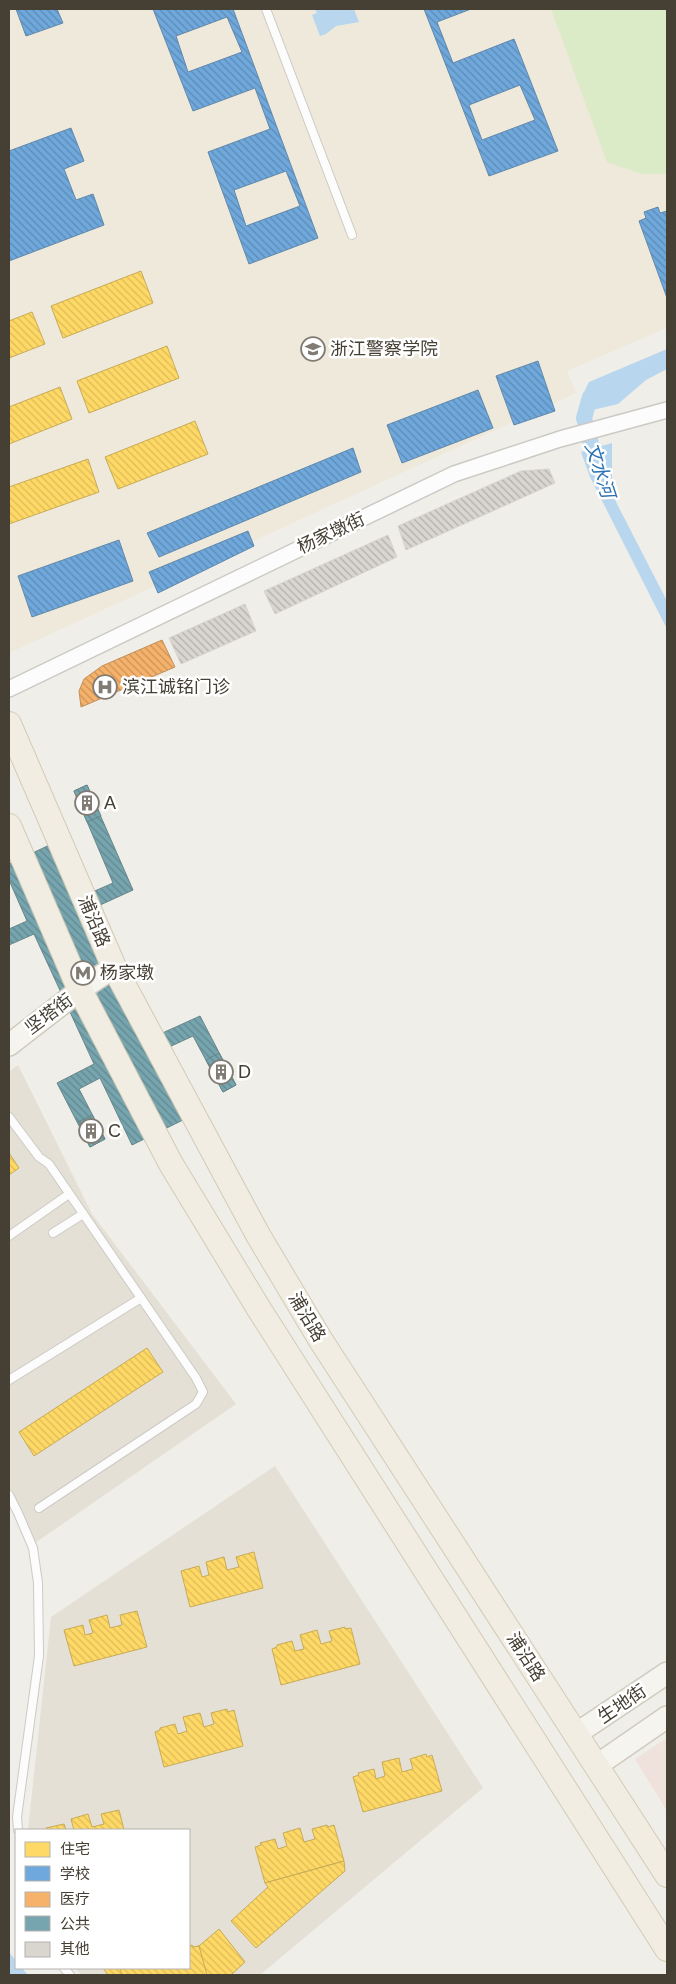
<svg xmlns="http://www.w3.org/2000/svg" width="676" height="1984" font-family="Arial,'Noto Sans SC',sans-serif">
  <defs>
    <pattern id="homes-back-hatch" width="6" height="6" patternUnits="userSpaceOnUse" patternTransform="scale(1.25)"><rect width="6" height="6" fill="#ffd966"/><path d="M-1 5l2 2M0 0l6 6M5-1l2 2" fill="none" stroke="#dcbb59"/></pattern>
    <pattern id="schools-back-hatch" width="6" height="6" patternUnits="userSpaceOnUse" patternTransform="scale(1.25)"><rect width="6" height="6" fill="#6fa8dc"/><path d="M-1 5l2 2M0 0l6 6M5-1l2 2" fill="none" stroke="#5d8ab3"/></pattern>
    <pattern id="health-back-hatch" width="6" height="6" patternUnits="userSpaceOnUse" patternTransform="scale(1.25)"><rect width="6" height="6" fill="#f6b26b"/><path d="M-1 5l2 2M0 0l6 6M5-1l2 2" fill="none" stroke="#c99259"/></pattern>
    <pattern id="public-back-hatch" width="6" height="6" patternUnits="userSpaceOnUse" patternTransform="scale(1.25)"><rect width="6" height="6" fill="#76a5af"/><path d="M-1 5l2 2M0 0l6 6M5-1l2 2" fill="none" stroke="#63888f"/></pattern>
    <pattern id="building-back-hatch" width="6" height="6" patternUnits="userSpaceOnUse" patternTransform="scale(1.25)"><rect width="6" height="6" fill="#d9d6d0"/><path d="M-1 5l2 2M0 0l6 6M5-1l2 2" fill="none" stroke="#b2afaa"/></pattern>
  </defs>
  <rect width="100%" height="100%" fill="#f0eee8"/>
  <g fill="#e4e0d5">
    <path d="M 18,1065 L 92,1214 L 236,1404 L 35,1543 L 9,1492 L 9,1072 Z"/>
    <path d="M 275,1466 L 483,1788 L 260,1975 L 82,1975 L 75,1968 L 189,1968 L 189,1830 L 28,1830 L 51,1617 Z"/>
  </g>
  <path fill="#eee9da" d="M 9,9 L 667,9 L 667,328 L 567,371 L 576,393 L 9,653 Z"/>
  <path fill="#efe2dc" d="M 667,1738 L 667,1811 L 635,1759 Z"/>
  <path fill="#dbebc8" d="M 551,9 L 667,9 L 667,174 L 641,174 L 607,162 Z"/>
  <g fill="#b8d6ee">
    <path d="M 315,9 L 354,9 L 359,22 L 336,26 L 326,34 L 320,36 L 312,15 L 317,13 Z"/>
    <path d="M 667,349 L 667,369 L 646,380 L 618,404 L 584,412 L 585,390 L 589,382 Z"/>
    <path d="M 612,443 L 612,490 L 617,504 L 667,601 L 667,629 L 590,477 L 581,452 Z"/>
    <path d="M 9,1952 L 16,1961 L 16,1968 L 22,1968 L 28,1975 L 9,1975 Z"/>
  </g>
  <g fill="url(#homes-back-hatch)" stroke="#c7ab57">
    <path d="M 141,271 L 153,303 L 63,338 L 51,306 Z"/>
    <path d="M 32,312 L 45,344 L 9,358 L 9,321 Z"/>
    <path d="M 167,346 L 179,378 L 89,413 L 77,381 Z"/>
    <path d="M 60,387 L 72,419 L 9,444 L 9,407 Z"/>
    <path d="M 195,421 L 208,454 L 118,489 L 105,457 Z"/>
    <path d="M 88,459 L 99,492 L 9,524 L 9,487 Z"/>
    <path d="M 9,1153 L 19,1168 L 9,1175 Z"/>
    <path d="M 147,1348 L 163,1372 L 34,1456 L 19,1432 Z"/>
    <path d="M 254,1552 L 263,1588 L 190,1607 L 181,1571 L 199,1566 L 202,1577 L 209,1575 L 206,1562 L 224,1557 L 227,1570 L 239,1567 L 236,1557 Z"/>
    <path d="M 137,1611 L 147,1647 L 74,1666 L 64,1630 L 83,1625 L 85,1635 L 93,1633 L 89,1620 L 107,1615 L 110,1628 L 122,1625 L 120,1615 Z"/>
    <path d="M 345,1627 L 345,1629 L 351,1628 L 360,1664 L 281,1685 L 272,1649 L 277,1647 L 277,1645 L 292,1641 L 295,1651 L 304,1649 L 300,1635 L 317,1630 L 321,1644 L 332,1641 L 329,1631 Z"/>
    <path d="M 227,1709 L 228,1712 L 234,1710 L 243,1746 L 164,1767 L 155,1732 L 160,1730 L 160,1728 L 175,1724 L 178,1734 L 187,1731 L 183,1717 L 200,1713 L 204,1727 L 214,1724 L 211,1713 Z"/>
    <path d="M 426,1754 L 427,1757 L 432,1755 L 442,1791 L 363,1812 L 353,1777 L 359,1775 L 358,1773 L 374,1769 L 376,1779 L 385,1776 L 382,1762 L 399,1758 L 402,1772 L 413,1769 L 410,1759 Z"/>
    <path d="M 119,1810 L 124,1830 L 74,1830 L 71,1819 L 88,1814 L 92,1827 L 104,1824 L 101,1814 Z"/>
    <path d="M 64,1824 L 66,1830 L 46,1830 L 46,1828 Z"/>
    <path d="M 327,1825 L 328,1827 L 334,1825 L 344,1861 L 265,1883 L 255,1847 L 261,1845 L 260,1843 L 275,1839 L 278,1849 L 287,1846 L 283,1833 L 300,1828 L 304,1842 L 315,1839 L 312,1829 Z"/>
    <path d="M 344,1861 L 345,1871 L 256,1948 L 231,1921 L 268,1887 L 265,1883 Z"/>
    <path d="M 219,1929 L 245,1962 L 231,1975 L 108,1975 L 103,1968 L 189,1968 L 189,1948 L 199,1946 Z"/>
    <path d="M 192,1945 L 193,1947 L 199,1946 L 207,1975 L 122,1975 L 120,1968 L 142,1968 L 143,1969 L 149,1968 L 189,1968 L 189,1946 Z"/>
  </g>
  <g fill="url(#schools-back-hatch)" stroke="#6288aa" fill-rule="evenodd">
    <path d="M 16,9 L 57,9 L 63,23 L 26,36 Z"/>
    <path d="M 153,9 L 233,9 L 318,238 L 249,264 L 208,152 L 270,129 L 255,88 L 193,111 ZM 227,17 L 242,52 L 188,72 L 176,36 ZM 286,171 L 300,206 L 246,226 L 234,190 Z"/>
    <path d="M 424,9 L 471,9 L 437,22 L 453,63 L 514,39 L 558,151 L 489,176 ZM 520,85 L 535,120 L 482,140 L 469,105 Z"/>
    <path d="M 71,128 L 84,161 L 64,169 L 76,200 L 93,194 L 104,225 L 9,261 L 9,151 Z"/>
    <path d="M 658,207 L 660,213 L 667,211 L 667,298 L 639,221 L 646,218 L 644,212 Z"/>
    <path d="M 538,361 L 555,411 L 514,425 L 496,376 Z"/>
    <path d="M 478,390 L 493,428 L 402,463 L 387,425 Z"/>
    <path d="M 353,448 L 361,472 L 159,557 L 147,533 Z"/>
    <path d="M 248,531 L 254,546 L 158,593 L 149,572 Z"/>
    <path d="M 119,540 L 133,581 L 32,617 L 18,576 Z"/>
  </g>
  <path fill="url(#health-back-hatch)" stroke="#c1905a" d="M 162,640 L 175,667 L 81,707 L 79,691 L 84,679 L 102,666 Z"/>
  <g fill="url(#public-back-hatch)" stroke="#67868a">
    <path d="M 87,785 L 133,890 L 87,911 L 147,1040 L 200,1016 L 236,1085 L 223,1092 L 193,1036 L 154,1054 L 185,1119 L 132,1145 L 100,1078 L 79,1089 L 105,1139 L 90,1147 L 57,1083 L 94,1064 L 34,934 L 9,945 L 9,929 L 27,921 L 9,880 L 9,864 L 56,842 L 81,897 L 113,883 L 74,791 Z"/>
    <path d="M 87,785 L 101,816 L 87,822 L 74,791 Z"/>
    <path d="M 219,1053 L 236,1085 L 223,1092 L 206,1060 Z"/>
    <path d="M 92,1115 L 105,1139 L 90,1147 L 78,1122 Z"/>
  </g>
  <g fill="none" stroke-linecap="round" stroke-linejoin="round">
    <path stroke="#b8d6ee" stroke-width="16" d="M 596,395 L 590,397 L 584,418 L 598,469"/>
  </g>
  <g fill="url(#building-back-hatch)" stroke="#d8d5ce">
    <path d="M 549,469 L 555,483 L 406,550 L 398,526 L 521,471 Z"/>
    <path d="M 388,535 L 397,557 L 275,614 L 264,591 Z"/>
    <path d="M 245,604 L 256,631 L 181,664 L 169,638 Z"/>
  </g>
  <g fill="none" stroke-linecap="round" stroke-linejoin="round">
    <g stroke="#cccac4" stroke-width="10">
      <g id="lane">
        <path d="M 266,9 L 352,235"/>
        <path d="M 9,1117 L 39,1157 L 49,1164 L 196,1378 L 203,1392 L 196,1404 L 39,1508"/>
        <path d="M 53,1233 L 83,1214"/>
        <path d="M 9,1236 L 69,1194"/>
        <path d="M 9,1380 L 141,1298"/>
        <path d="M 9,1495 L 18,1513 L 33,1548 L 38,1583 L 39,1656 L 17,1817 L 18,1830"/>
        <path d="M 64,1968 L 70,1975"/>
      </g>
    </g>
    <g stroke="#cccac4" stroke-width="18">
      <path id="street" d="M 9,689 L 454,474 L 560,439 L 667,410"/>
    </g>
    <g stroke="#cfcbbf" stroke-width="24">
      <g id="secondary">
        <path d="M 9,1045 L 80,990 L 114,967"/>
        <path d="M 576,1734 L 667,1673"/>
        <path d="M 596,1766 L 667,1717"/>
      </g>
    </g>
    <g stroke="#d2cbb5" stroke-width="26">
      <g id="primary">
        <path d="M 9,724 L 114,967 L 258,1235 L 320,1339 L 667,1875"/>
        <path d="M 9,826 L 80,990 L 171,1164 L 259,1309 L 667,1949"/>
      </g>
    </g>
    <use href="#lane" stroke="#fdfcfc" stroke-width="8"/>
    <use href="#street" stroke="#fdfcfc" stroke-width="15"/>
    <use href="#secondary" stroke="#f6f4ee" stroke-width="21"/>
    <use href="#primary" stroke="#f1ede2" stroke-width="24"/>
  </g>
  <defs>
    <g id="university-ring" transform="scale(1.25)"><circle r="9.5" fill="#fff" stroke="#817c73" stroke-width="1.5"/><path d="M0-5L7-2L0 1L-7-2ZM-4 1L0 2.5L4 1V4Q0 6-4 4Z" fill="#817c73"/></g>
    <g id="hospital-ring" transform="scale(1.25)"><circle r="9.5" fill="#fff" stroke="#817c73" stroke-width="1.5"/><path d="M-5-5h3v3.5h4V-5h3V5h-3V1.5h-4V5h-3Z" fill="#817c73"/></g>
    <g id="building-ring" transform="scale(1.25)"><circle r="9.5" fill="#fff" stroke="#817c73" stroke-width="1.5"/><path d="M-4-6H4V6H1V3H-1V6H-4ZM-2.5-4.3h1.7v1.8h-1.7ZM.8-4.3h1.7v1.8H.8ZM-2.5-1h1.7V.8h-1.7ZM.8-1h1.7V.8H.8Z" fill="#817c73"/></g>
    <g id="metro-ring" transform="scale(1.25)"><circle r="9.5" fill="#fff" stroke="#817c73" stroke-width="1.5"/><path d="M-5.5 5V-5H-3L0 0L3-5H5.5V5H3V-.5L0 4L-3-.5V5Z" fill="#817c73"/></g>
  </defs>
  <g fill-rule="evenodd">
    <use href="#university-ring" x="313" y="349"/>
    <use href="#hospital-ring" x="105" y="687"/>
    <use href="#building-ring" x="87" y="803"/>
    <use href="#metro-ring" x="83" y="973"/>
    <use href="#building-ring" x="221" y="1072"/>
    <use href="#building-ring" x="91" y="1131"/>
  </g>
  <g text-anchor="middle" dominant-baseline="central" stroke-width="5" stroke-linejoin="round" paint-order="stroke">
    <g font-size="18" fill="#453f34" stroke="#fff" text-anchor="start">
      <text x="330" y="349">浙江警察学院</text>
      <text x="122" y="687">滨江诚铭门诊</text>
      <text x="104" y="803">A</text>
      <text x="100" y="973">杨家墩</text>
      <text x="238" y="1072">D</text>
      <text x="108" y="1131">C</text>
    </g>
    <g font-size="18" fill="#453f34" stroke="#fff">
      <text transform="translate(331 533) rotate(-25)">杨家墩街</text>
      <text transform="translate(94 921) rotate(67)">浦沿路</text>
      <text transform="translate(49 1014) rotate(-37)">坚塔街</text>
      <text transform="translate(307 1317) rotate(59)">浦沿路</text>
      <text transform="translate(526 1657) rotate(57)">浦沿路</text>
      <text transform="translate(622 1704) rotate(-34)">生地街</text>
    </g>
    <g font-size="19" font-style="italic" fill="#2d73b2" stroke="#fff">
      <text transform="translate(600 470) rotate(72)">文水河</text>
    </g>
  </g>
  <rect width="676" height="1984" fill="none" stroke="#453f34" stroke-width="20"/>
  <rect x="15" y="1829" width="175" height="140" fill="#ffffff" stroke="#b5b2ae"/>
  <rect x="25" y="1842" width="25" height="15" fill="#ffd966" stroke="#b5b2ae"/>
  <text x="60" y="1854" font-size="15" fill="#453f34">住宅</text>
  <rect x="25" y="1866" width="25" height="15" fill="#6fa8dc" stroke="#b5b2ae"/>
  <text x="60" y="1879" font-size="15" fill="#453f34">学校</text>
  <rect x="25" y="1892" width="25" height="15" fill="#f6b26b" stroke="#b5b2ae"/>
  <text x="60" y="1904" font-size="15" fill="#453f34">医疗</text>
  <rect x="25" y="1916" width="25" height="15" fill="#76a5af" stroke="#b5b2ae"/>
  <text x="60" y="1929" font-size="15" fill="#453f34">公共</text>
  <rect x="25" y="1942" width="25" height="15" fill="#d9d6d0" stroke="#b5b2ae"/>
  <text x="60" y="1954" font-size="15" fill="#453f34">其他</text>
</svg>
